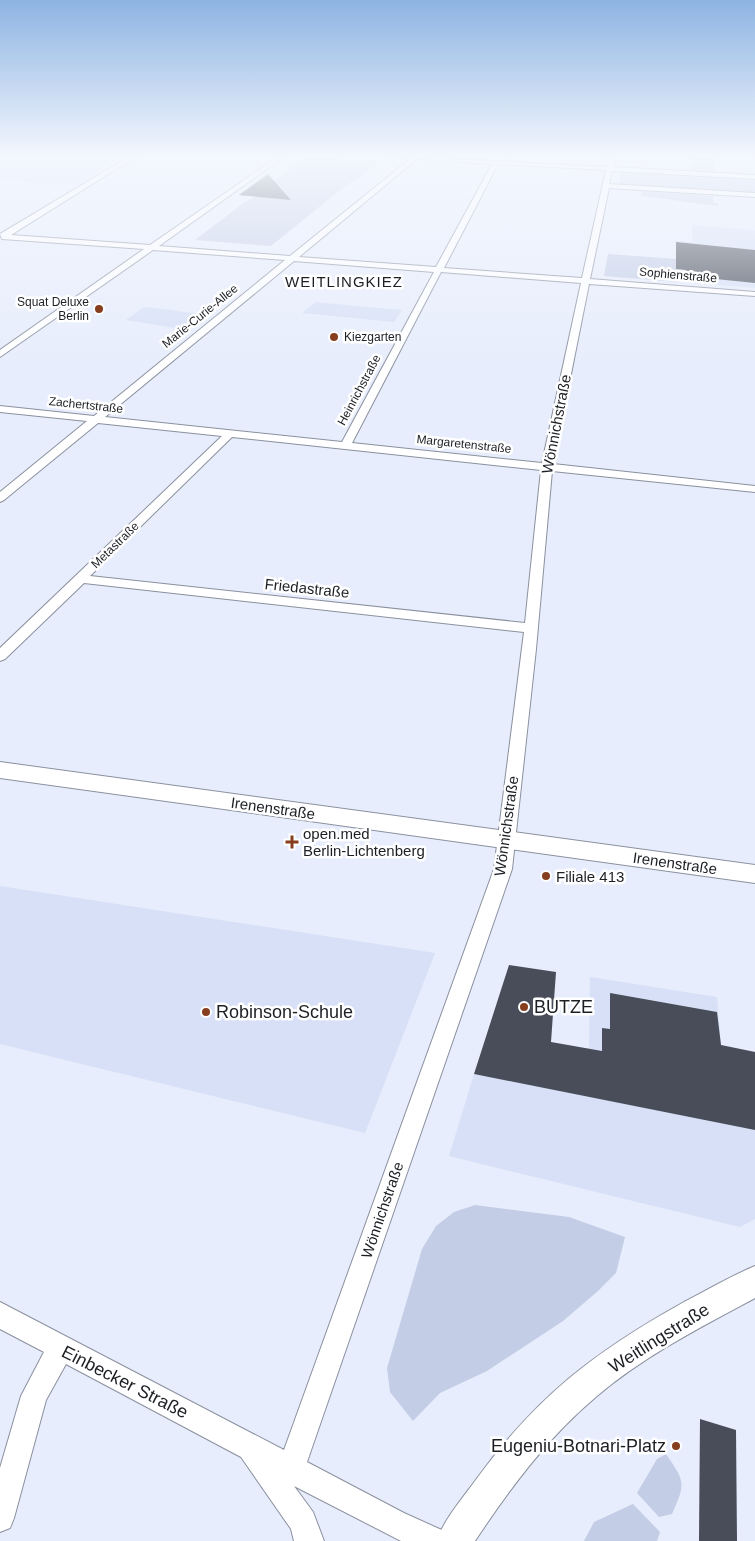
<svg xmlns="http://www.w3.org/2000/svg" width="755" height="1541" font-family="Helvetica,sans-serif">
  <rect width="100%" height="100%" fill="#e7edfc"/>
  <g fill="#d7e0f6">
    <path d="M 6,156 L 123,156 L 76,184 L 0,181 L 0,167 Z"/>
    <path d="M 692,225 L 755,230 L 755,288 L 676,282 L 676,241 L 693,242 Z"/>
    <path d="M 316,302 L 356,306 L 402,310 L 394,322 L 302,313 Z"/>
    <path d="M 144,307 L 163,309 L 200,314 L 181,329 L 126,320 Z"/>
    <path d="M 0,886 L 435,953 L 365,1133 L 0,1044 Z"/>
    <path d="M 590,977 L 717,997 L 721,1045 L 755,1052 L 755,1219 L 740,1227 L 449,1156 L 474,1074 L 607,1100 L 607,1052 L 589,1049 Z"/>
  </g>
  <g fill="#c3cde6">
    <path d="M 691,156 L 713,156 L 715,171 L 691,170 Z"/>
    <path d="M 312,158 L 380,162 L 339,191 L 271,246 L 195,240 L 246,201 L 257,196 L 282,199 L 287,195 L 274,181 L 300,161 Z"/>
    <path d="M 621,172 L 755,181 L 755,192 L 619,184 Z"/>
    <path d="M 641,191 L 713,196 L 713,203 L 717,203 L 718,206 L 641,196 Z"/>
    <path d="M 608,254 L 676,259 L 676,282 L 604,276 Z"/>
    <path d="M 475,1205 L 569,1217 L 625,1237 L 616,1273 L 598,1291 L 563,1321 L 487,1371 L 440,1393 L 413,1421 L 390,1392 L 387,1368 L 422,1249 L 436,1226 L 454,1212 Z"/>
    <path d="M 666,1454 C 685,1482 686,1483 672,1514 L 659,1517 L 637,1493 L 657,1459 Z"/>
    <path d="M 633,1504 L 660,1532 L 657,1541 L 584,1541 L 594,1522 Z"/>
  </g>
  <g fill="#484d59">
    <path d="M 268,174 L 291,200 L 239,195 Z"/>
    <path d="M 676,242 L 755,250 L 755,283 L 686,276 L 686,270 L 676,269 Z"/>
    <path d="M 509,965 L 556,972 L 551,1042 L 602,1051 L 602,1028 L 610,1029 L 610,993 L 717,1012 L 721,1045 L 755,1052 L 755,1130 L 474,1074 Z"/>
    <path d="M 700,1419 L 736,1430 L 737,1541 L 699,1541 Z"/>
  </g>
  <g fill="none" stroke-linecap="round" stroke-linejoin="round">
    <g stroke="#8a909e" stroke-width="2">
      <path id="minor" d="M 130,156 L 137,156 L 11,235 L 150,245 L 279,156 L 285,156 L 159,246 L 290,256 L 410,159 L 390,156 L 607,167 L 609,156 L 615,156 L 613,167 L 755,175 L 755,179 L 612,171 L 609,184 L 755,193 L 755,197 L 609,188 L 590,279 L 755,292 L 755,296 L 589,284 L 553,464 L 755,486 L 755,492 L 552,471 L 536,649 L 512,869 L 307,1462 L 404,1513 L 444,1531 L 449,1541 L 401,1541 L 294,1486 L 313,1512 L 324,1541 L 294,1541 L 291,1529 L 241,1457 L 66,1364 L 46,1400 L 14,1518 L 10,1528 L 0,1532 L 0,1468 L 21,1396 L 44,1352 L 0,1329 L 0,1302 L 284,1450 L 494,869 L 524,632 L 84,583 L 5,659 L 0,661 L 0,648 L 222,436 L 98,423 L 4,500 L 0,502 L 0,492 L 87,421 L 0,412 L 0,406 L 94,416 L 285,260 L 153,250 L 0,357 L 0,350 L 144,249 L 2,239 L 0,234 ZM 417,159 L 492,164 L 436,267 L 299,257 ZM 498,164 L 606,170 L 582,278 L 444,268 ZM 294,261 L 434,272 L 342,442 L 105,417 ZM 441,272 L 581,283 L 542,463 L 352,443 ZM 232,437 L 541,470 L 525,623 L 90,576 Z"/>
    </g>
    <g stroke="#8a909e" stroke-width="2">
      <g id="tertiary">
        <path d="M 0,762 L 755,865 L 755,883 L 0,778 Z"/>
        <path d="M 755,1266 L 755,1298 C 701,1327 644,1356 597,1396 C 548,1437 510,1488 475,1541 L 436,1541 C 445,1519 461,1500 475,1481 C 536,1397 594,1352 684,1302 C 707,1290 731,1276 755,1266 Z"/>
      </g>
    </g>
    <use href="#minor" fill="#fff" fill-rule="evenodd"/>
    <use href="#tertiary" fill="#fff" fill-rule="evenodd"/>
  </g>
  <linearGradient id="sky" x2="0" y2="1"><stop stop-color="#8db4e2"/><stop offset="0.42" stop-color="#f4f7fe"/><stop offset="1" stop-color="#f4f7fe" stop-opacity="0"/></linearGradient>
  <rect width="755" height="371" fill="url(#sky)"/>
  <g fill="#863e1f" stroke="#fff" stroke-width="2">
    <circle cx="99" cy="309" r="5"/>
    <circle cx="334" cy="337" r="5"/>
    <path d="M289.5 834.5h5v5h5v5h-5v5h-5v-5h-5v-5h5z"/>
    <circle cx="546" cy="876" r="5"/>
    <circle cx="524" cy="1007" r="5"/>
    <circle cx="206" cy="1012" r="5"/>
    <circle cx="676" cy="1446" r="5"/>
  </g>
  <g text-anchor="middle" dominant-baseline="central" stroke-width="5" stroke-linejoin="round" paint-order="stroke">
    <g font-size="12" fill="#1c1f24" stroke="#fff">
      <text transform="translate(678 275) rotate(5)">Sophienstraße</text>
      <text transform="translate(200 316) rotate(-39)">Marie-Curie-Allee</text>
      <text transform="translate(359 390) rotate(-62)">Heinrichstraße</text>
      <text transform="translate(86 405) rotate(6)">Zachertstraße</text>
      <text transform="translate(464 444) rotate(6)">Margaretenstraße</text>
      <text transform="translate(115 545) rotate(-44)">Metastraße</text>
    </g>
    <g font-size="12" fill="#1c1f24" stroke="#fff" text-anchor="end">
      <text x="89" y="302">Squat Deluxe<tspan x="89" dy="14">Berlin</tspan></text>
      <text x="344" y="337" text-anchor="start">Kiezgarten</text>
    </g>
    <g font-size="15" letter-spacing="1" fill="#1c1f24" stroke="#fff">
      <text x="344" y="281">WEITLINGKIEZ</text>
    </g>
    <g font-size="15" fill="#1c1f24" stroke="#fff">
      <text transform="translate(556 424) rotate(-79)">Wönnichstraße</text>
      <text transform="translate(307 588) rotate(6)">Friedastraße</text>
      <text transform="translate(273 808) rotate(8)">Irenenstraße</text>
      <text transform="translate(506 826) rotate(-82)">Wönnichstraße</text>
      <text transform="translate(675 863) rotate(8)">Irenenstraße</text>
      <text transform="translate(382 1210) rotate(-71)">Wönnichstraße</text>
    </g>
    <g font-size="15" fill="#1c1f24" stroke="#fff" text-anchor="start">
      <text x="303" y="833">open.med<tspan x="303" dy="17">Berlin-Lichtenberg</tspan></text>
      <text x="556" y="876">Filiale 413</text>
    </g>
    <g font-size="18" fill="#1c1f24" stroke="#fff" text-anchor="start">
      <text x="534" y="1007">BUTZE</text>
      <text x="216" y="1012">Robinson-Schule</text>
      <text x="666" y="1446" text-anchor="end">Eugeniu-Botnari-Platz</text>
    </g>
    <g font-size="18" fill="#1c1f24" stroke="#fff">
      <text transform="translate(659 1338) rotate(-32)">Weitlingstraße</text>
      <text transform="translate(125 1382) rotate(27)">Einbecker Straße</text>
    </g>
  </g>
</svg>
